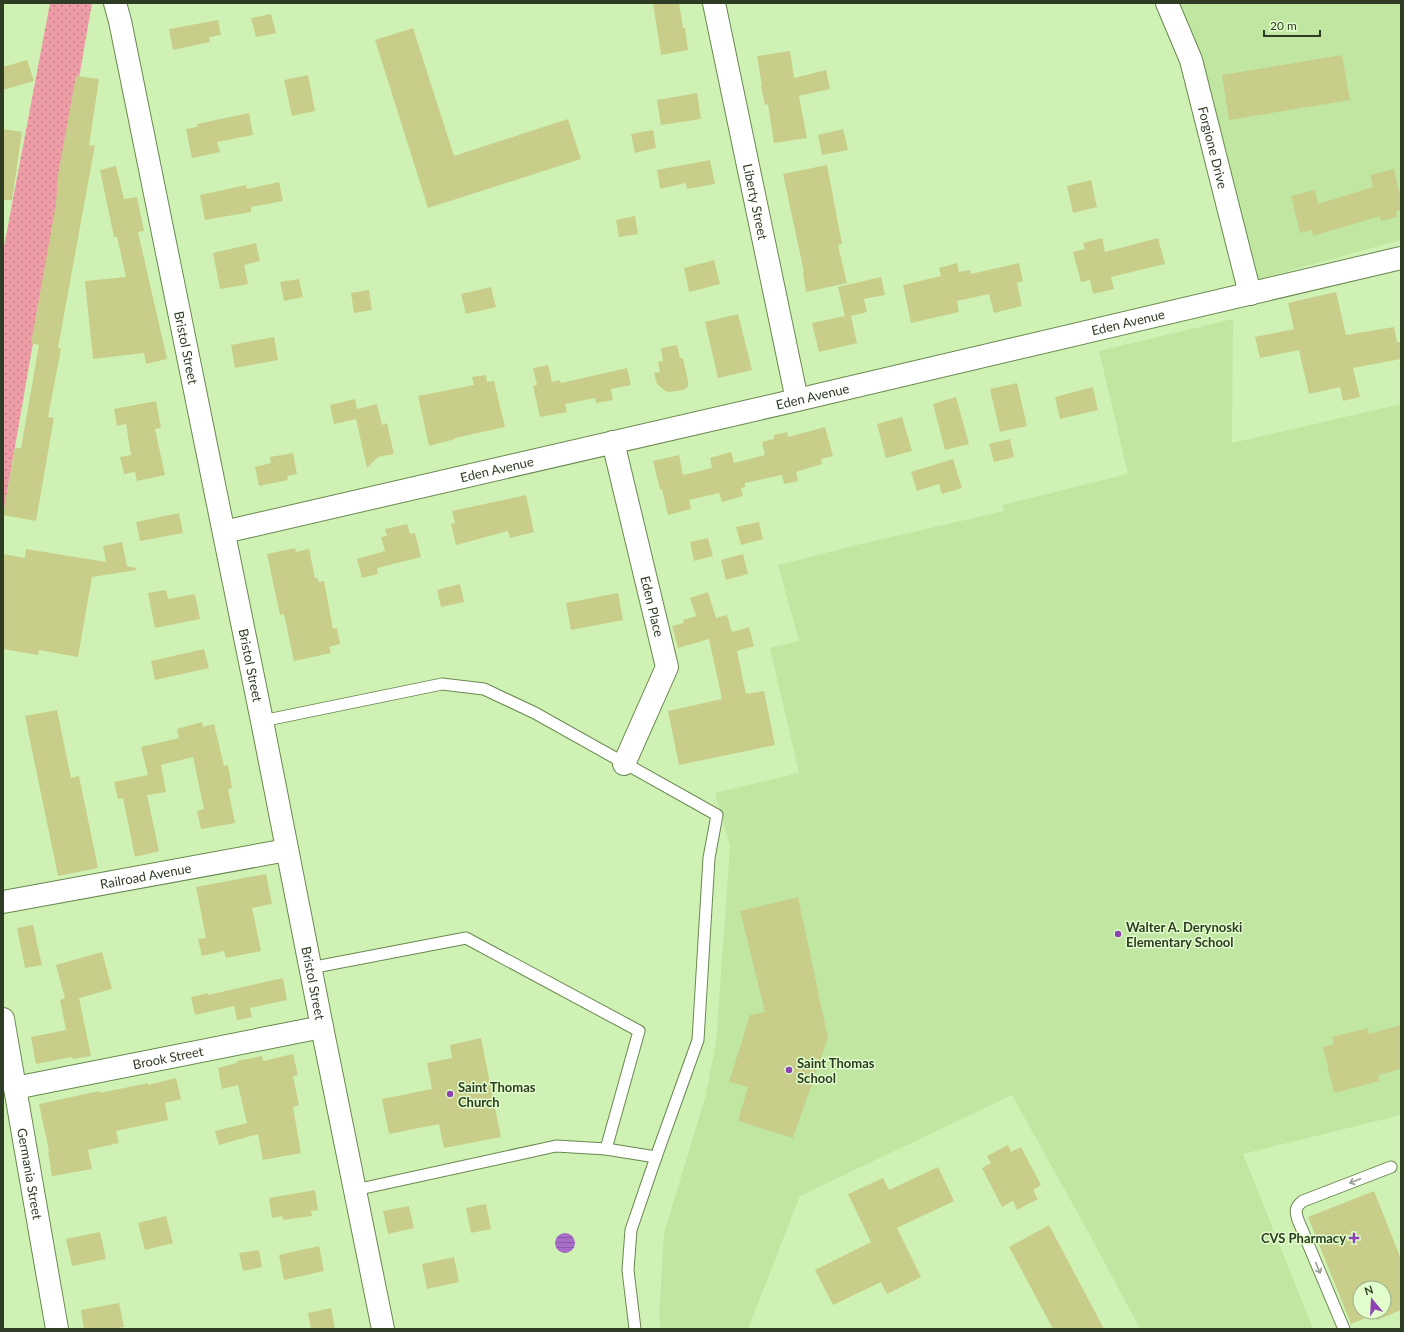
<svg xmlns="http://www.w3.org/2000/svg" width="1404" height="1332" font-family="Lato,sans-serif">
  <defs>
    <pattern id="park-dots" width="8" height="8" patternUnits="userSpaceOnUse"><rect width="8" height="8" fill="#ee9ca6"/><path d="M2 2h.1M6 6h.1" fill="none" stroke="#c18087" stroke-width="1.8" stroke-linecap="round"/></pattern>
    <pattern id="water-rules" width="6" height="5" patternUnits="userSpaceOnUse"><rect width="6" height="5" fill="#a76dc8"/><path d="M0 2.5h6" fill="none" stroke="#885ba2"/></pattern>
  </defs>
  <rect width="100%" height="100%" fill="#cff2b4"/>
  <g fill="#c0e6a2">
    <path d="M 1177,3 L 1401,3 L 1401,240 L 1248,282 Z"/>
    <path d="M 1233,319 L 1232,443 L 1401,404 L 1401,1115 L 1243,1154 L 1313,1329 L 1140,1329 L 1091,1237 L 1012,1095 L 800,1196 L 748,1329 L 661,1329 L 659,1315 L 664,1233 L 705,1098 L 716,1043 L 730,846 L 715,793 L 799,773 L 770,648 L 799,641 L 778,565 L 865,543 L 1004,511 L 1003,505 L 1128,474 L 1099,351 Z"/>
  </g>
  <path fill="url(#park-dots)" d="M 50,3 L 92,3 L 3,516 L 3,252 Z"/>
  <circle fill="url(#water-rules)" cx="565" cy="1243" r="10"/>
  <g fill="#c8ce8a" fill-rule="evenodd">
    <path d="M 653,3 L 679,3 L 683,28 L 685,28 L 688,50 L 661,55 Z"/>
    <path d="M 271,14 L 276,33 L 256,37 L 251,18 Z"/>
    <path d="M 218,20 L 221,35 L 209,37 L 210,42 L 173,50 L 169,29 Z"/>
    <path d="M 413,28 L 454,156 L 568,119 L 581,159 L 428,208 L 375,40 Z"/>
    <path d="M 790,51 L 794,78 L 826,70 L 830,89 L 799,96 L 807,138 L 774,143 L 768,104 L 765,105 L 761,86 L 762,86 L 757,56 Z"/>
    <path d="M 1342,55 L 1350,100 L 1229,120 L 1222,75 Z"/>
    <path d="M 27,60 L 34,81 L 3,90 L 3,67 Z"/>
    <path d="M 308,75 L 315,111 L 292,116 L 284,80 Z"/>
    <path d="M 76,76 L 99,79 L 89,146 L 95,145 L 58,348 L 61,349 L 48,417 L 54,418 L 36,521 L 3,515 L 15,448 L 21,448 L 39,345 L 31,343 L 56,204 L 58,175 Z"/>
    <path d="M 697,93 L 701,119 L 661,125 L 657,100 Z"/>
    <path d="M 249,113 L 253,135 L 217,142 L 220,152 L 192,158 L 186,129 L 197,127 L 197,124 Z"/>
    <path d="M 3,129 L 22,132 L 12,200 L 3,200 Z"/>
    <path d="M 843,129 L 848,150 L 822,155 L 818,135 Z"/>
    <path d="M 653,130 L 656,148 L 635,153 L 631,134 Z"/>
    <path d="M 710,160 L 715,184 L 687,189 L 686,183 L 660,189 L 657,170 Z"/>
    <path d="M 827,165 L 842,244 L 838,245 L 847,283 L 806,292 L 803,273 L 804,272 L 783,174 Z"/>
    <path d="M 116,166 L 124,199 L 137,197 L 144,231 L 138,232 L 167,359 L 146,364 L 144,353 L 93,359 L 85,281 L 126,277 L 117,237 L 114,237 L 100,170 Z"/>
    <path d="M 1394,169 L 1401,200 L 1401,210 L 1396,211 L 1397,217 L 1381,221 L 1380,216 L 1313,236 L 1312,230 L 1300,233 L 1291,196 L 1315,190 L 1318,204 L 1373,187 L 1370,175 Z"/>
    <path d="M 1091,180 L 1097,207 L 1073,213 L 1067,186 Z"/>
    <path d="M 279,182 L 283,201 L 251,207 L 251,212 L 205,220 L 200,195 L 246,185 L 247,189 Z"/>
    <path d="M 635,216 L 638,234 L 619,237 L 616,220 Z"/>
    <path d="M 1102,238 L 1105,252 L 1158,238 L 1165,264 L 1111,277 L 1114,289 L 1093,294 L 1090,280 L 1081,282 L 1073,252 L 1085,249 L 1083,243 Z"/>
    <path d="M 256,243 L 260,261 L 244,265 L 248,284 L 220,289 L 213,253 Z"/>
    <path d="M 714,260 L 720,284 L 689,292 L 684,268 Z"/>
    <path d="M 957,263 L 959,272 L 970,270 L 971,274 L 1019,263 L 1023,281 L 1017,283 L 1022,306 L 994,313 L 989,294 L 957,301 L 959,312 L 911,323 L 903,285 L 941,276 L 939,268 Z"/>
    <path d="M 881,277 L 885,295 L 864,299 L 867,312 L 851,316 L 857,343 L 819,352 L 812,323 L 845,316 L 838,287 Z"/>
    <path d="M 299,279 L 303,297 L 284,301 L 280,282 Z"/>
    <path d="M 491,287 L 496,307 L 466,314 L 461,294 Z"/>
    <path d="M 369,290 L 372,310 L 354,313 L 351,293 Z"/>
    <path d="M 1336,292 L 1346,335 L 1394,327 L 1397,342 L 1401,342 L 1401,359 L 1353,368 L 1360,397 L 1343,401 L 1340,387 L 1309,394 L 1299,350 L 1260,358 L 1255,337 L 1294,329 L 1288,303 Z"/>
    <path d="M 738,314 L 752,370 L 718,378 L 705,322 Z"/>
    <path d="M 274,337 L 278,360 L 235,368 L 231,345 Z"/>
    <path d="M 677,345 L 680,358 L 683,358 L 688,381 L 688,387 L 683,390 L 669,392 L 665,391 L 657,384 L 654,373 L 660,372 L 658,362 L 663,361 L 661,348 Z"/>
    <path d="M 548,365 L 552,382 L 560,380 L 561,383 L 627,368 L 631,385 L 611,389 L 613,400 L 596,403 L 595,398 L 565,404 L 567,412 L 540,417 L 533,386 L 537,385 L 533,368 Z"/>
    <path d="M 486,375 L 487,382 L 494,381 L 505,427 L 455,438 L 455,439 L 429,446 L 418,396 L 474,385 L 472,377 Z"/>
    <path d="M 1017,383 L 1027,426 L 1000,432 L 990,389 Z"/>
    <path d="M 1093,387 L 1098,410 L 1060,419 L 1055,397 Z"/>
    <path d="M 956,397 L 969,444 L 945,450 L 933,404 Z"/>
    <path d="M 355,399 L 357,409 L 377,404 L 382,425 L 387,423 L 394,454 L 378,457 L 367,468 L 356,419 L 334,424 L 330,405 Z"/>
    <path d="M 156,401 L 161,428 L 155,429 L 165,475 L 137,481 L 135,472 L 124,474 L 120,457 L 131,455 L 126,424 L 117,426 L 114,409 Z"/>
    <path d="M 902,417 L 912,451 L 886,458 L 877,424 Z"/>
    <path d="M 825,427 L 833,456 L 821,459 L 822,464 L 796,472 L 798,481 L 784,484 L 782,475 L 745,483 L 745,487 L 741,488 L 743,496 L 722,502 L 719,493 L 689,500 L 691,509 L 668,515 L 662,489 L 660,490 L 653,461 L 679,455 L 683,475 L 712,468 L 710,458 L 731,452 L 734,463 L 765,455 L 762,442 L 774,439 L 774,435 L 787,432 L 788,437 Z"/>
    <path d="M 1010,439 L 1014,457 L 994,462 L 989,444 Z"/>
    <path d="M 293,453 L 297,474 L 287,476 L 288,480 L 259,486 L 255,467 L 271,463 L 270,457 Z"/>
    <path d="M 953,459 L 962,488 L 942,494 L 939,484 L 917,491 L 911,472 Z"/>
    <path d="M 526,495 L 534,532 L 510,538 L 508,531 L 456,545 L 451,524 L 455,523 L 452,511 Z"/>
    <path d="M 179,513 L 183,533 L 140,541 L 136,522 Z"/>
    <path d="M 759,522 L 763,539 L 741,545 L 736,527 Z"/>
    <path d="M 407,524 L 410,534 L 415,533 L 421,557 L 377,568 L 378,574 L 362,578 L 357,559 L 385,551 L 381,537 L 387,536 L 385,529 Z"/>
    <path d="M 708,538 L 713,556 L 694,561 L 690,542 Z"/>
    <path d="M 122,542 L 127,566 L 136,568 L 136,570 L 92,577 L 78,657 L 39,650 L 38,655 L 3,649 L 3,554 L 25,558 L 26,549 L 106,562 L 103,546 Z"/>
    <path d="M 295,548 L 296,552 L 309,549 L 315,578 L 318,578 L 318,582 L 324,581 L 333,629 L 337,628 L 340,644 L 329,647 L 331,653 L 294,661 L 284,614 L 280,615 L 267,554 Z"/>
    <path d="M 743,554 L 748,574 L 726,580 L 721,560 Z"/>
    <path d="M 460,584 L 464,602 L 441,607 L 437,590 Z"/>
    <path d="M 166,590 L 168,599 L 195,594 L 200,619 L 155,628 L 148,593 Z"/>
    <path d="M 708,592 L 716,618 L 727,615 L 732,632 L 749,627 L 754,646 L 737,651 L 746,694 L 764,691 L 775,745 L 679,765 L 668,711 L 722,699 L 709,639 L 678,648 L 672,626 L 684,623 L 683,620 L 696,616 L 690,598 Z"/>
    <path d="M 618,593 L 623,620 L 571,630 L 566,603 Z"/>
    <path d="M 204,649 L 209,668 L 155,680 L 151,661 Z"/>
    <path d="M 57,710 L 71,778 L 79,776 L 98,868 L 58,876 L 25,716 Z"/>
    <path d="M 202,722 L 203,727 L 214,724 L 224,766 L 228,765 L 232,788 L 228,789 L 235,823 L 201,829 L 197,811 L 204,809 L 193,757 L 161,765 L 166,792 L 147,795 L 159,851 L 135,857 L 123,798 L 118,799 L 114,782 L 148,775 L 141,747 L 179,738 L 177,729 Z"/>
    <path d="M 266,874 L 272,904 L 252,908 L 261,951 L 226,958 L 224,951 L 202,956 L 198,939 L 206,938 L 196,887 Z"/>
    <path d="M 798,897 L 828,1038 L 793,1138 L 738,1121 L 748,1087 L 729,1082 L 750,1015 L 765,1012 L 740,911 Z"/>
    <path d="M 33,925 L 42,965 L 25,968 L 17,928 Z"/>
    <path d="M 102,952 L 112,989 L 79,998 L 91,1056 L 73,1059 L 72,1057 L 36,1064 L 31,1037 L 66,1030 L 60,1000 L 65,998 L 56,965 Z"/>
    <path d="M 283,978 L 287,1000 L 250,1008 L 252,1017 L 237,1020 L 234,1006 L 195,1015 L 191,997 L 208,993 L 208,995 Z"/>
    <path d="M 1401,1025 L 1401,1069 L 1378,1075 L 1379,1081 L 1334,1093 L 1323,1047 L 1334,1044 L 1332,1037 L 1368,1028 L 1369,1034 Z"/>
    <path d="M 481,1038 L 501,1137 L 444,1148 L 439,1124 L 389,1134 L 382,1099 L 432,1089 L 427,1063 L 452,1058 L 450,1045 Z"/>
    <path d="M 293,1054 L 298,1075 L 293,1076 L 299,1105 L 293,1107 L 301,1153 L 263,1160 L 258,1134 L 219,1145 L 215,1131 L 247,1123 L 238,1085 L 222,1089 L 218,1068 L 237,1063 L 237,1061 L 262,1056 L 263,1061 Z"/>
    <path d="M 176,1078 L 181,1099 L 165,1103 L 168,1120 L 116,1131 L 119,1143 L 88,1150 L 92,1169 L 52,1176 L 48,1151 L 49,1151 L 39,1104 L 99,1091 L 100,1093 L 148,1083 L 148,1085 Z"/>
    <path d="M 1008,1145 L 1011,1152 L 1021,1147 L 1041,1185 L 1033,1190 L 1038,1199 L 1017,1210 L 1013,1201 L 1002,1207 L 982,1168 L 991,1163 L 987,1156 Z"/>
    <path d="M 938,1167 L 954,1201 L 897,1228 L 921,1277 L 887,1294 L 881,1282 L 833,1305 L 815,1270 L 871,1242 L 848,1194 L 883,1178 L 889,1190 Z"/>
    <path d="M 315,1190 L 318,1210 L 311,1211 L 312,1216 L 283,1220 L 282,1216 L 272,1218 L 269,1198 Z"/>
    <path d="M 1374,1191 L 1401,1259 L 1401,1310 L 1377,1320 L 1375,1314 L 1351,1324 L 1308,1217 ZM 1360,1288 L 1384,1288 L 1384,1312 L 1360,1312 Z"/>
    <path d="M 486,1204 L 491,1229 L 471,1233 L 466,1208 Z"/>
    <path d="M 409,1206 L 414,1228 L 388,1234 L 383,1211 Z"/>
    <path d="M 166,1216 L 173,1243 L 145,1250 L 138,1223 Z"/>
    <path d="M 1049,1225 L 1104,1329 L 1053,1329 L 1015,1258 L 1009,1247 Z"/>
    <path d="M 100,1232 L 106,1259 L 72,1266 L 66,1239 Z"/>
    <path d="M 319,1246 L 324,1271 L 284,1280 L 279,1255 Z"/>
    <path d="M 259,1250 L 262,1267 L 243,1271 L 239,1253 Z"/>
    <path d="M 454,1257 L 459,1282 L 427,1289 L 422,1264 Z"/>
    <path d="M 119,1303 L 124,1327 L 114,1329 L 84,1329 L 81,1310 Z"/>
    <path d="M 331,1308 L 335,1329 L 311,1329 L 308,1313 Z"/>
  </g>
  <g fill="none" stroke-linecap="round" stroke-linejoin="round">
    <g stroke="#69884f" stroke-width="13">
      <g id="service">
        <path d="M 262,721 L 442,684 L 484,689 L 535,713 L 717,815 L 709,858 L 698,1040 L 656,1157 L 631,1230 L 628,1270 L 635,1329"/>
        <path d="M 310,968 L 466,938 L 639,1031 L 606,1149"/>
        <path d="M 355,1190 L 556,1146 L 606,1149 L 656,1157"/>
        <path d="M 1344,1329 L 1298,1220 C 1295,1211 1295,1207 1303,1201 L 1391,1167"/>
      </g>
    </g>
    <g stroke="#69884f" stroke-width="24">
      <g id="minor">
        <path id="s1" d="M 115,3 L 120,21 L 262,721 L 322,1027 L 383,1329"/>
        <path id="s2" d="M 714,3 L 797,400"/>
        <path id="s3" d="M 1167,3 L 1191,60 L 1250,294"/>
        <path id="s4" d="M 613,442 L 667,667 L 624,764"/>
        <path id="s5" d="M 224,532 L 797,400 L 1401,258"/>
        <path id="s6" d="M 3,902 L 287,850"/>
        <path id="s7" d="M 3,1019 L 57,1329"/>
        <path id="s8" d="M 15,1088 L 322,1027"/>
      </g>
    </g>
    <use href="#service" stroke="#fff" stroke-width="11"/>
    <use href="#minor" stroke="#fff" stroke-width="22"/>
  </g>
  <defs><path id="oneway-shaft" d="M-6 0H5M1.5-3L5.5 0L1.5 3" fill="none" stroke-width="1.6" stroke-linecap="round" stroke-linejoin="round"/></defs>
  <g stroke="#979e92">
    <use href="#oneway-shaft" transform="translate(1355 1181) rotate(159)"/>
    <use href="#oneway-shaft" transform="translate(1318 1268) rotate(67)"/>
  </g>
  <g fill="#8d42b4" stroke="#e0fdcb" stroke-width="1.5">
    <circle cx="1118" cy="934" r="4"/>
    <circle cx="789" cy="1070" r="4"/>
    <circle cx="450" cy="1094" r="4"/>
    <path d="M1352 1232h4v4h4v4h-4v4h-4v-4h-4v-4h4z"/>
  </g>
  <g text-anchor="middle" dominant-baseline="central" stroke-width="3" stroke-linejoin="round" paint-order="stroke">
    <g font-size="13" fill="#2f3c24" stroke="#e0fdcb">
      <text stroke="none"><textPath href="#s3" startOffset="152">Forgione Drive</textPath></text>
      <text stroke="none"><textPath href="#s2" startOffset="203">Liberty Street</textPath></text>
      <text stroke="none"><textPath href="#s5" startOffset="928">Eden Avenue</textPath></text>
      <text stroke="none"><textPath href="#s1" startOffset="352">Bristol Street</textPath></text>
      <text stroke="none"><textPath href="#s5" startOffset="604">Eden Avenue</textPath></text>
      <text stroke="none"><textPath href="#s5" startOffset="280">Eden Avenue</textPath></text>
      <text stroke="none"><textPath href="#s4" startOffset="169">Eden Place</textPath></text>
      <text stroke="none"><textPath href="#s1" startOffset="676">Bristol Street</textPath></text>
      <text stroke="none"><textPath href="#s6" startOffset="145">Railroad Avenue</textPath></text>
      <text stroke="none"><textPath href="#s1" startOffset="1000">Bristol Street</textPath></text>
      <text stroke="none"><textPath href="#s8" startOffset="156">Brook Street</textPath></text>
      <text stroke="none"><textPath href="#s7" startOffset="157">Germania Street</textPath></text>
    </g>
    <g font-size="13" font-weight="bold" fill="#2f3c24" stroke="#e0fdcb" text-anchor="start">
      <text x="1126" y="927">Walter A. Derynoski<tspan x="1126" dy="15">Elementary School</tspan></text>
      <text x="797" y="1063">Saint Thomas<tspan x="797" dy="15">School</tspan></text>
      <text x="458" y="1087">Saint Thomas<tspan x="458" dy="15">Church</tspan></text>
      <text x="1346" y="1238" text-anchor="end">CVS Pharmacy</text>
    </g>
  </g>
  <rect width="1404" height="1332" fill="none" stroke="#2f3c24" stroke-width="8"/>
  <g transform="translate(1372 1300) rotate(342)"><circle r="19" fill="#e0fdcb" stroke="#99b088"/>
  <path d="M0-3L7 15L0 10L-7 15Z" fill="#8d42b4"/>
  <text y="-6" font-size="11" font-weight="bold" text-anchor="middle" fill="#2f3c24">N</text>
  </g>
  <path d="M1264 30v6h56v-6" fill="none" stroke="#2f3c24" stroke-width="2"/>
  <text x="1270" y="30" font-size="12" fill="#2f3c24" stroke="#e0fdcb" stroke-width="3" paint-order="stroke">20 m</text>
</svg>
